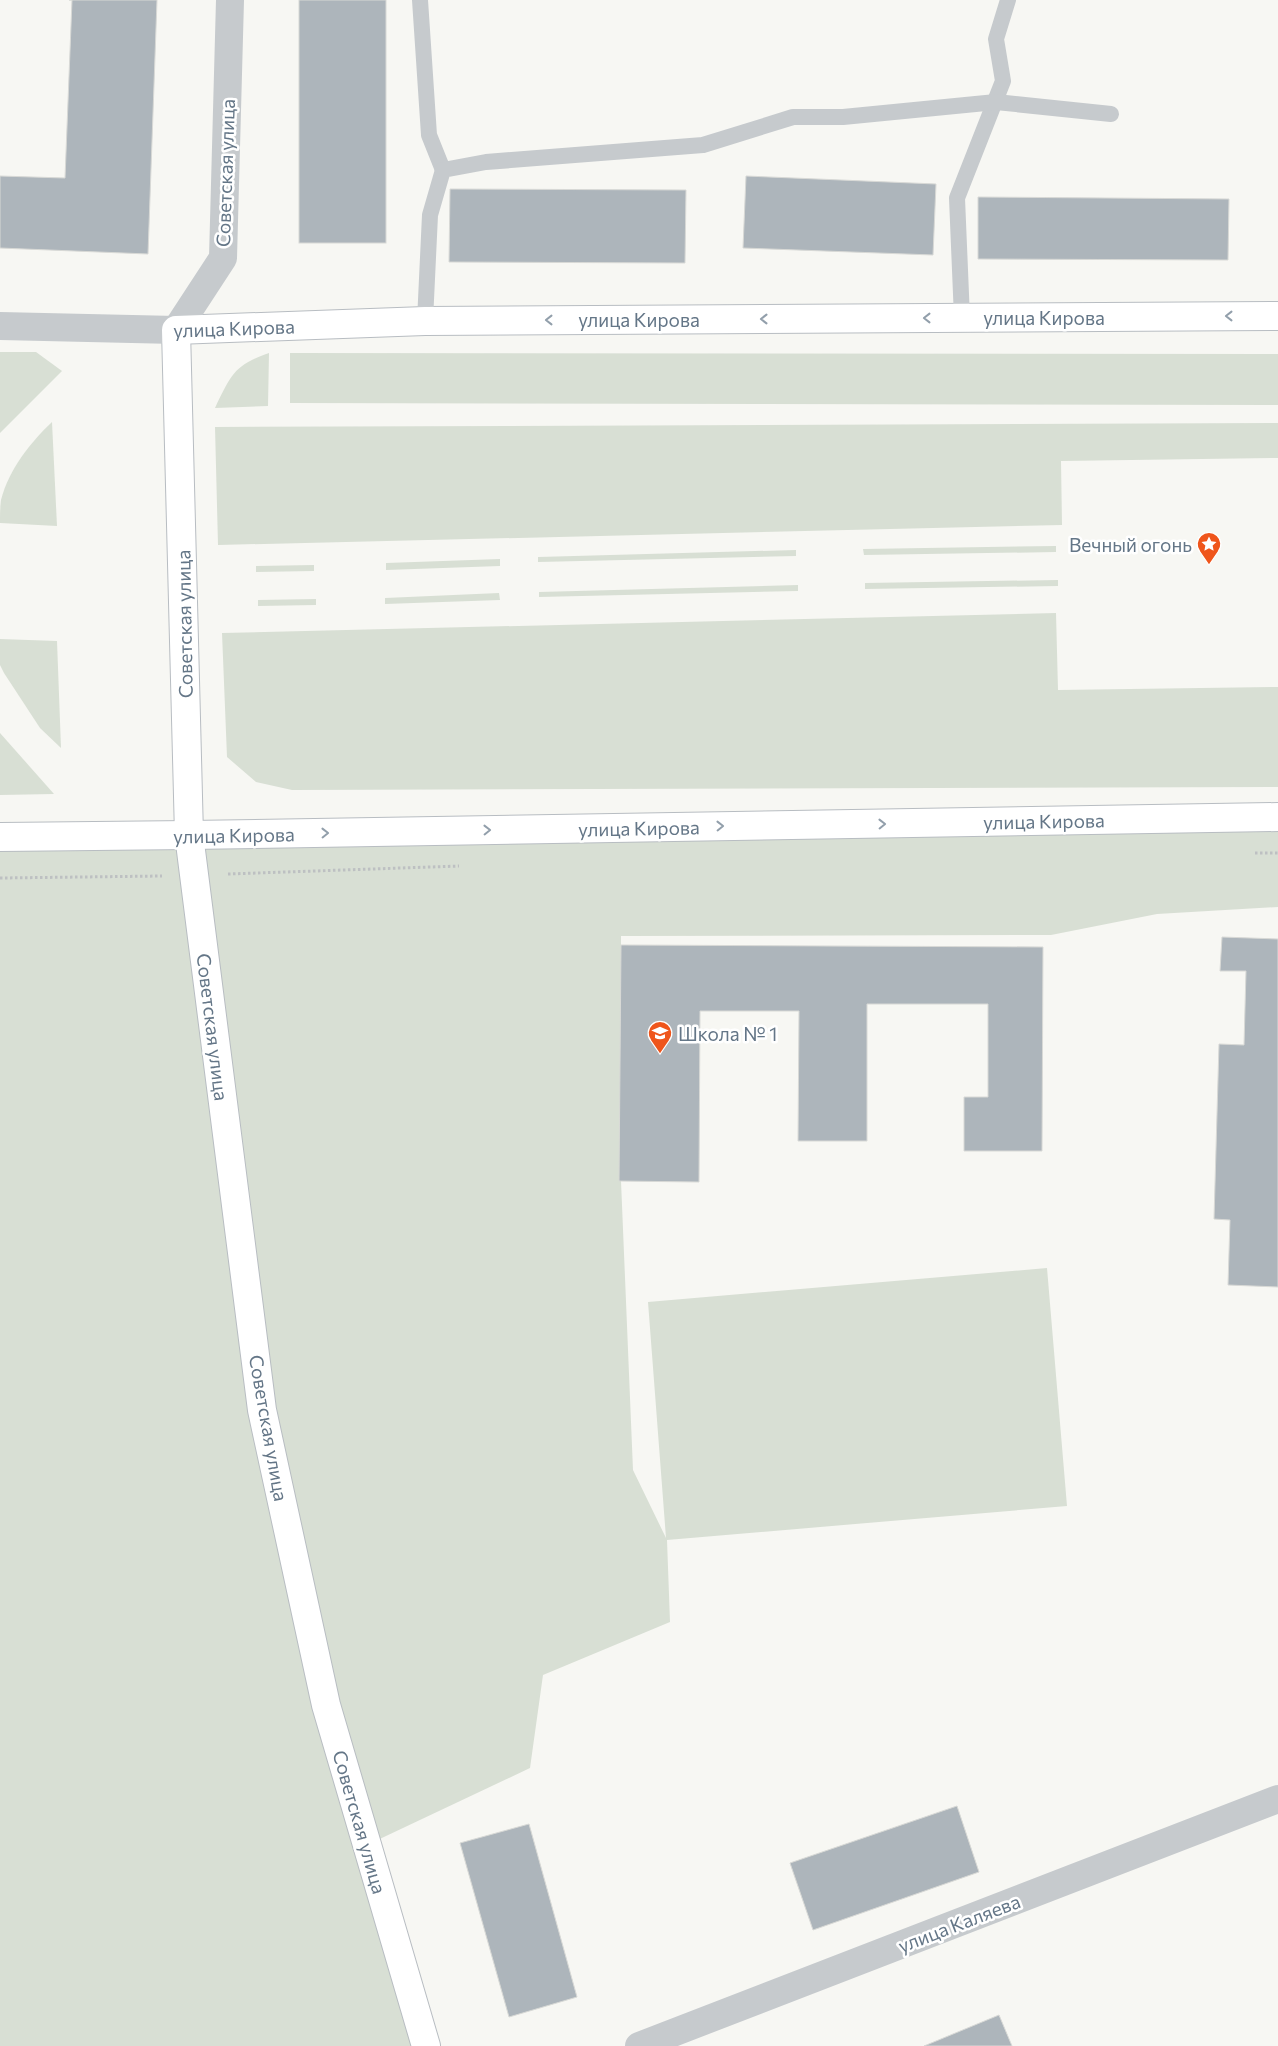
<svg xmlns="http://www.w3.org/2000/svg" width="1278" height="2046" font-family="Commissioner,sans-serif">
  <rect width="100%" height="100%" fill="#f7f7f3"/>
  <g fill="#d8dfd4">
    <path d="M 0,352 L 36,352 L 62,371 L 0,433 Z"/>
    <path d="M 269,353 L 268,406 L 215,408 C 231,375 234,365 269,353 Z"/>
    <path d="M 290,353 L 1278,354 L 1278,405 L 290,403 Z"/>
    <path d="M 52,422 L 57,526 L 0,523 C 0,516 0,507 1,500 C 9,469 30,443 52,422 Z"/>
    <path d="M 1278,423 L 1278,458 L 1061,461 L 1062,525 L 218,545 L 215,427 Z"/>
    <path d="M 1056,546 L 1056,552 L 864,555 L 863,549 Z"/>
    <path d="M 796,550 L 796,556 L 538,562 L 538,557 Z"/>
    <path d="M 500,559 L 500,566 L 386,570 L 386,563 Z"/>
    <path d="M 314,565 L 314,571 L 256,572 L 256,566 Z"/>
    <path d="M 1058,580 L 1058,586 L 865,589 L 865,583 Z"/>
    <path d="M 798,585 L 798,591 L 539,597 L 539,592 Z"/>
    <path d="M 499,593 L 500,600 L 385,604 L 385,598 Z"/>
    <path d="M 316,599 L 316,605 L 258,606 L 258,600 Z"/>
    <path d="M 1056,613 L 1058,690 L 1278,687 L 1278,787 L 292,790 L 256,782 L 227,757 L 222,633 Z"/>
    <path d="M 0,639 L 57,641 L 61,748 L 40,728 L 4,673 L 0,665 Z"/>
    <path d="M 0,733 L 54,794 L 0,795 Z"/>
    <path d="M 1278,817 L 1278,907 L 1157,914 L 1051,935 L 621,936 L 621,1181 L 633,1470 L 666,1538 L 648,1302 L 1047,1268 L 1067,1506 L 667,1540 L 670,1622 L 543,1675 L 530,1768 L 367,1845 L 426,2046 L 0,2046 L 0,837 Z"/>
  </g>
  <g fill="#adb5bb" stroke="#d8d9d6">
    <path d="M 69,0 L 157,0 L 148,254 L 0,248 L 0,176 L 65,178 L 72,0 Z"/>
    <rect x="299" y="0" width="87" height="243"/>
    <path d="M 746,176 L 936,184 L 933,255 L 743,248 Z"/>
    <path d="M 450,189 L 686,190 L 685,263 L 449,262 Z"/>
    <path d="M 978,197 L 1229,199 L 1228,260 L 978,259 Z"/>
    <path d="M 1222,937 L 1278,939 L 1278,1287 L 1228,1285 L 1230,1220 L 1214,1219 L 1219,1044 L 1244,1045 L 1246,971 L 1220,971 Z"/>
    <path d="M 621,945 L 1043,947 L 1042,1151 L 964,1151 L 964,1097 L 988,1097 L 988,1004 L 867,1004 L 867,1141 L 798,1141 L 799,1011 L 700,1011 L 699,1182 L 619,1181 Z"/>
    <path d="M 957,1806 L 979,1872 L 813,1930 L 790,1863 Z"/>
    <path d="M 529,1824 L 577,1997 L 509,2017 L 460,1843 Z"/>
    <path d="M 999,2015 L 1012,2046 L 924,2046 Z"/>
  </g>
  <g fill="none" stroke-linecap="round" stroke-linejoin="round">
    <g stroke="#b8bdc2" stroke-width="30">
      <g id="secondary">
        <path d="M 0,837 L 189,835 L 1278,817"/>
        <path d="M 426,2046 L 326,1705 L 262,1410 L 189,835 L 176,330 L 425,321 L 1278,316"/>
      </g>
    </g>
    <g stroke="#bdc0c2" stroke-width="3" stroke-dasharray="2.5 2.5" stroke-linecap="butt">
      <path d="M 1255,853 L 1278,853"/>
      <path d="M 228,874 L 459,866"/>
      <path d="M 0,878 L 162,876"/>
    </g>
    <g stroke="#c6cacd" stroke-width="16">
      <path d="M 420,0 L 429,135 L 443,170"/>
      <path d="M 962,318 L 957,198 L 1003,81 L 996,39 L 1008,0"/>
      <path d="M 425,321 L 430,215 L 443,170 L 486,162 L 703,145 L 793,117 L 843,117 L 996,102 L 1111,114"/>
    </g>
    <g stroke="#c6cacd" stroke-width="28">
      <path d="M 0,326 L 176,330 L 223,258 L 230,0"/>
      <path d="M 639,2046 L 1278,1799"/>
    </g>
    <use href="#secondary" stroke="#fff" stroke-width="28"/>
  </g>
  <defs><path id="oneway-chevron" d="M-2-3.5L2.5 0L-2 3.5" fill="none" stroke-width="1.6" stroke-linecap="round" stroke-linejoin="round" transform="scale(1.25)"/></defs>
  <g stroke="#929fab">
    <use href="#oneway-chevron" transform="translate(1229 316) rotate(180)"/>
    <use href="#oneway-chevron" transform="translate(927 318) rotate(180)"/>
    <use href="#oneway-chevron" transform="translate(764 319) rotate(180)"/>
    <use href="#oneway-chevron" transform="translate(549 320) rotate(180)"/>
    <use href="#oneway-chevron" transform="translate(882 824) rotate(-1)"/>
    <use href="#oneway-chevron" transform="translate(720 826) rotate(-1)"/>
    <use href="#oneway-chevron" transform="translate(487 830) rotate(-1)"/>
    <use href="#oneway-chevron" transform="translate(325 833) rotate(-1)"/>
  </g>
  <defs>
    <g id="sight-pin" transform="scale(1.25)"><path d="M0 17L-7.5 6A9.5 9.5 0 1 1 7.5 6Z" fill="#ef551b" stroke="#fff"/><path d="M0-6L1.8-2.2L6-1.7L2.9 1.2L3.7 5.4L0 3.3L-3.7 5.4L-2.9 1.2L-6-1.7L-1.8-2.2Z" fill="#fff"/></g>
    <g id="school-pin" transform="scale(1.25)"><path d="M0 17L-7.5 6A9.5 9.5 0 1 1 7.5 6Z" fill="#ef551b" stroke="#fff"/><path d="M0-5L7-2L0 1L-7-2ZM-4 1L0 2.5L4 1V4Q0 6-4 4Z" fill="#fff"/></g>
  </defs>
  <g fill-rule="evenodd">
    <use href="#sight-pin" x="1209" y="544"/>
    <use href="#school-pin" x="660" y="1033"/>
  </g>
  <g text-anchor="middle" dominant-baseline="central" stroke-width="5" stroke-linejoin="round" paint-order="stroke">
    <g font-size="19" fill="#647687" stroke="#fff">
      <text transform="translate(225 173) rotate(-88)">Советская улица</text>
      <text x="1044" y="317">улица Кирова</text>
      <text x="639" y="319">улица Кирова</text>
      <text transform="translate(234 328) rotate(-2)">улица Кирова</text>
      <text transform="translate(184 624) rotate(-91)">Советская улица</text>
      <text transform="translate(1044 821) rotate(-1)">улица Кирова</text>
      <text transform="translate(639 828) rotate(-1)">улица Кирова</text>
      <text transform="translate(234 835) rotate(-1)">улица Кирова</text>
      <text transform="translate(213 1027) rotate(83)">Советская улица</text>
      <text transform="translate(269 1428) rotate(80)">Советская улица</text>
      <text transform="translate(360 1822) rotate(74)">Советская улица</text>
      <text transform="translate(959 1923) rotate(-21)">улица Каляева</text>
    </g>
    <g font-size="19" fill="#647687" stroke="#fff" text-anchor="end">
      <text x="1192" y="544">Вечный огонь</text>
      <text x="678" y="1033" text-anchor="start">Школа № 1</text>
    </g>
  </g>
</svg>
